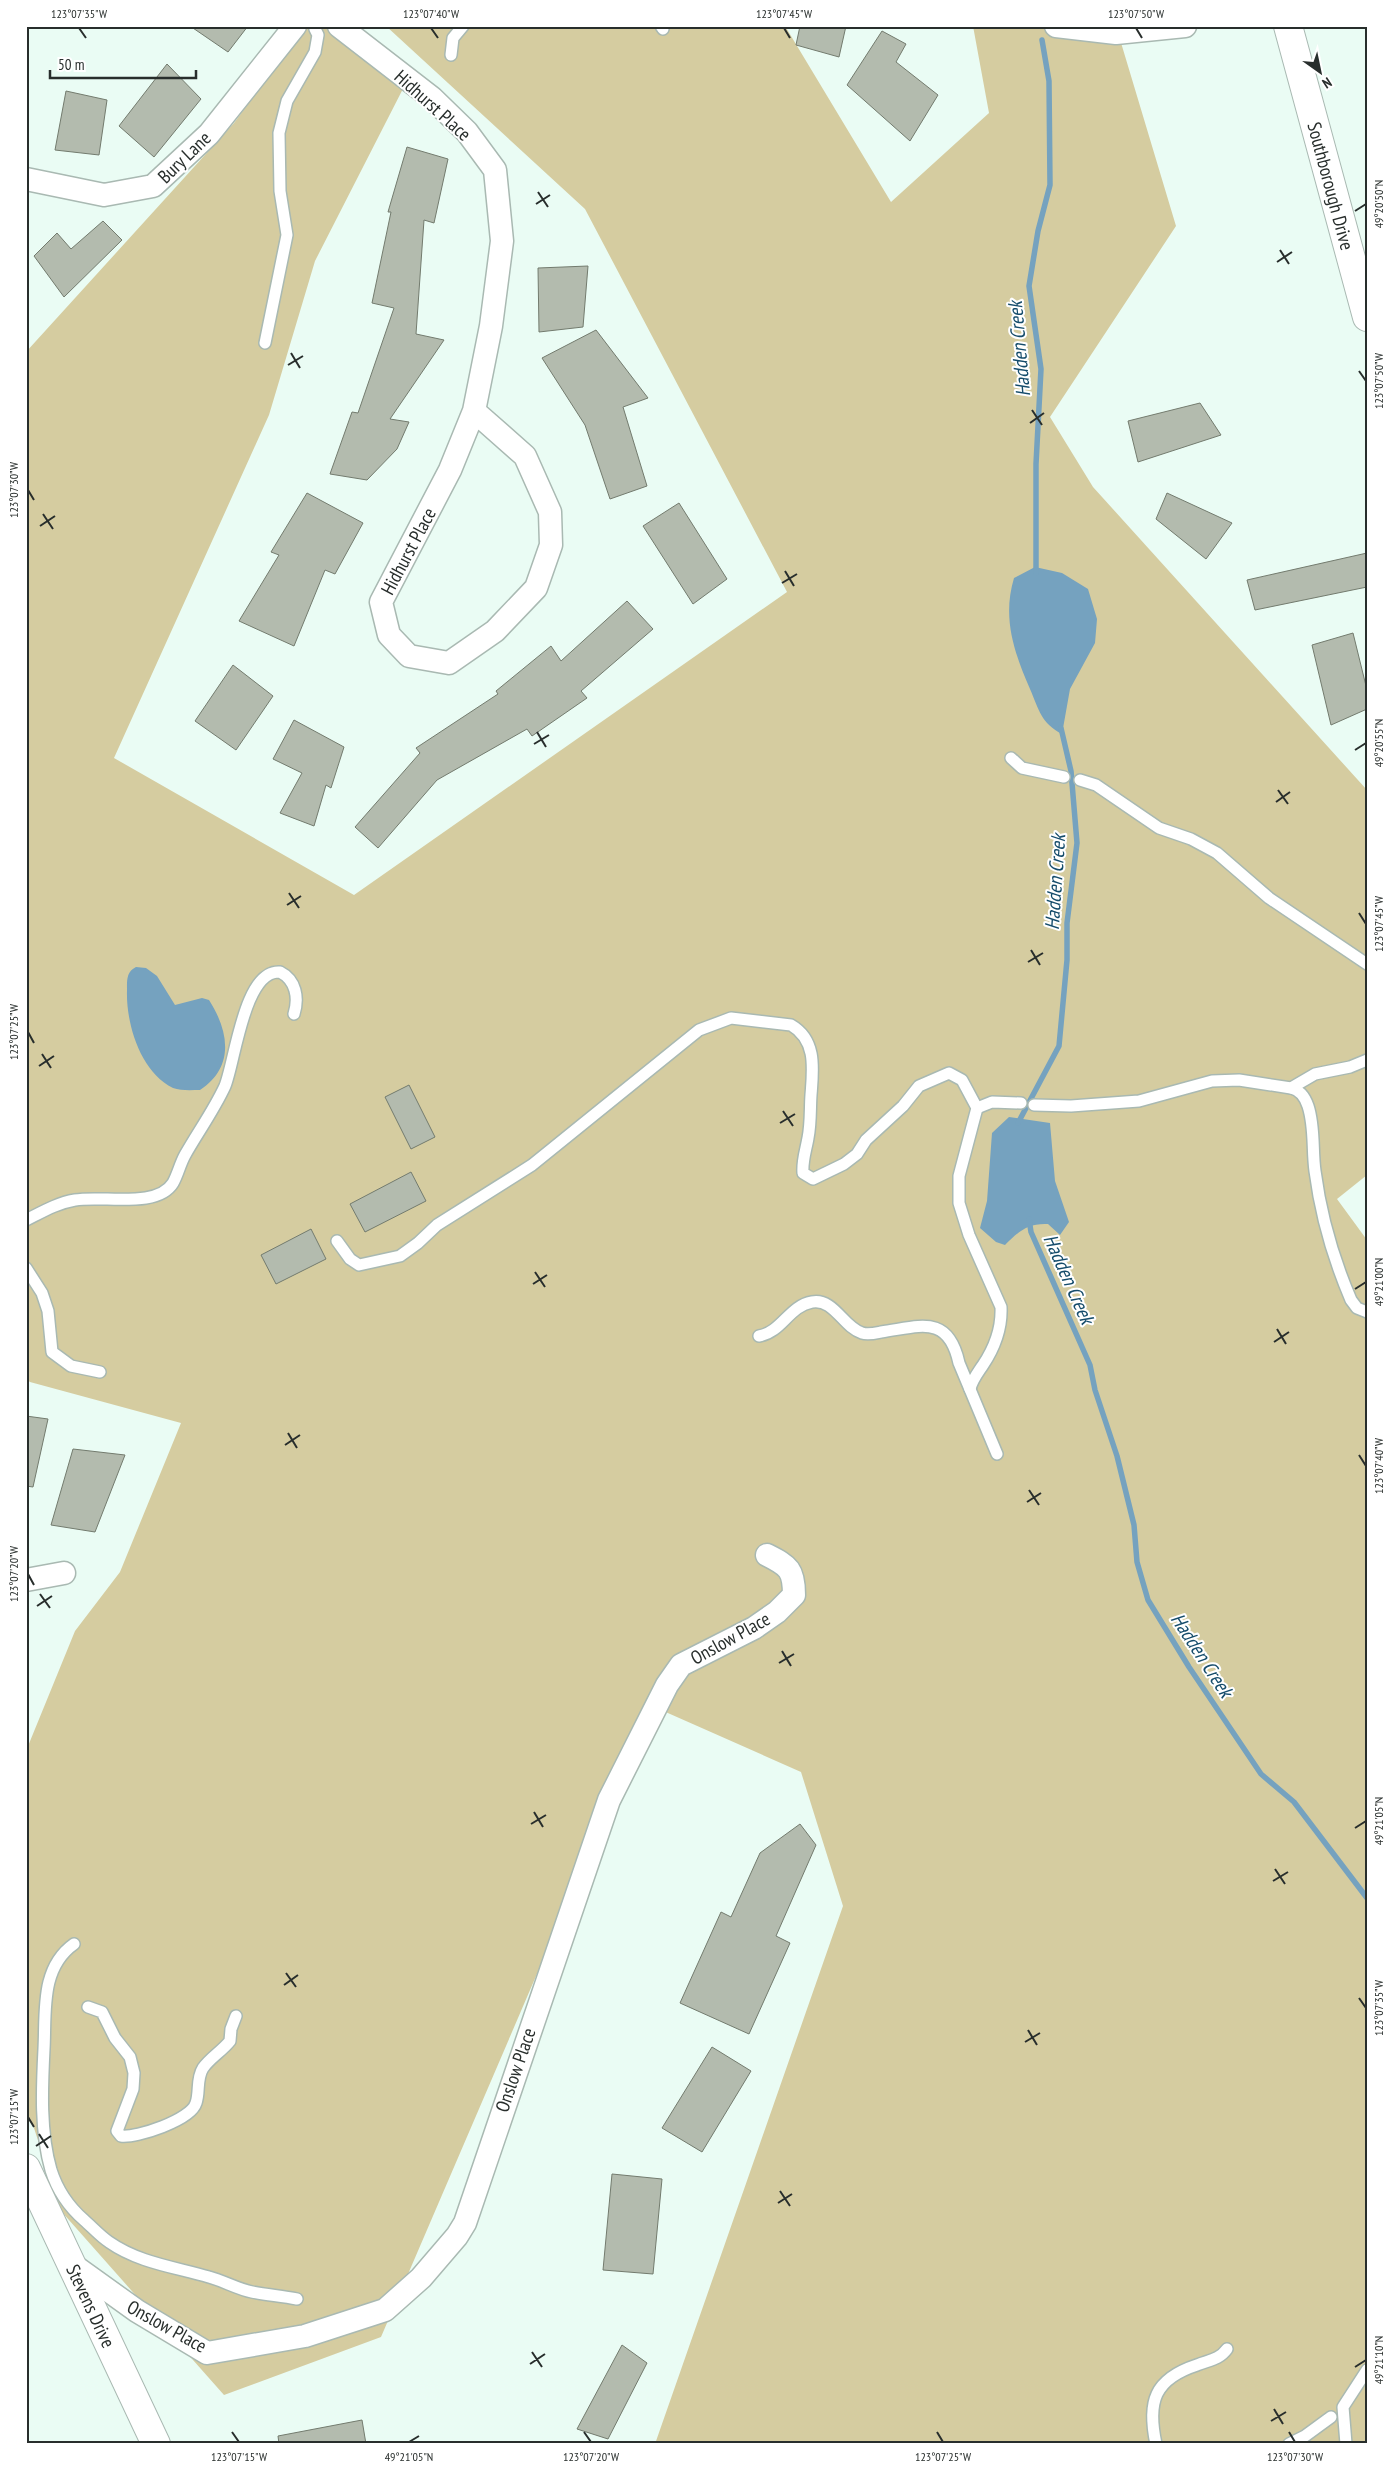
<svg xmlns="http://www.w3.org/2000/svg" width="1393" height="2470" font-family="'PT Sans Narrow',sans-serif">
  <rect width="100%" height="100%" fill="#eafcf4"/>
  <path fill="#d5cca0" d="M 305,26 L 328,26 L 409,77 L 315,261 L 269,415 L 114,758 L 354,895 L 787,592 L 585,209 L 386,26 L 785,26 L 891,202 L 989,113 L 973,26 L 1116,26 L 1176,226 L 1050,417 L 1093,487 L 1367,790 L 1367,1175 L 1337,1199 L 1367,1240 L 1367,2444 L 655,2444 L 843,1906 L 801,1772 L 652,1706 L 381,2337 L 224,2395 L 61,2211 L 33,2125 L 26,2118 L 26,1751 L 75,1631 L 120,1572 L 181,1423 L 30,1382 L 26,1379 L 26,352 L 234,123 Z"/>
  <g fill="#75a2bf">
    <path d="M 1035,567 L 1062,573 L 1088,589 L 1097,619 L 1095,643 L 1070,689 L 1062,734 C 1041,723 1039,710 1030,689 C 1014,652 1002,618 1014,578 Z"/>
    <path d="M 136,967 L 146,968 L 157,976 L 175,1005 L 202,998 L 209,1000 C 229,1031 235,1067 200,1090 C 192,1090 181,1091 173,1088 C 140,1072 126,1023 127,991 C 127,981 126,972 136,967 Z"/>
    <path d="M 1009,1117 L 1050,1123 L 1055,1181 L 1069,1222 L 1060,1235 L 1048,1224 C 1028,1223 1019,1231 1005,1245 L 996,1242 L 980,1228 L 987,1201 L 992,1133 Z"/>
  </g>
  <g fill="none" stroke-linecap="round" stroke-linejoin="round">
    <g stroke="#75a2bf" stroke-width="5.5">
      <path d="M 1036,573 L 1036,464 L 1041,369 L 1029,286 L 1038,231 L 1050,185 L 1049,81 L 1042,40"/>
      <path d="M 1018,1123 L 1059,1046 L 1067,960 L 1067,923 L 1077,843 L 1071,771 L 1061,728"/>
      <path d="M 1029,1219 L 1031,1232 L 1090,1365 L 1095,1390 L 1117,1456 L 1134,1525 L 1137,1562 L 1148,1600 L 1189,1667 L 1261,1774 L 1294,1802 L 1367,1898"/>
    </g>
  </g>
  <g fill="#b3bbae" stroke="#737b6e">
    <path d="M 190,26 L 248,26 L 228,52 Z"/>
    <path d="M 800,26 L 846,26 L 839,57 L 796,45 Z"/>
    <path d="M 882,31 L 906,44 L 896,62 L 938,95 L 910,141 L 847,85 Z"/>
    <path d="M 167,64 L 201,99 L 154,157 L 119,126 Z"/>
    <path d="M 66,91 L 107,100 L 99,155 L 55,150 Z"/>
    <path d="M 407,147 L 448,159 L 434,223 L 424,220 L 416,334 L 444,340 L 390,419 L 409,422 L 397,449 L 367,480 L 330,474 L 352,412 L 358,413 L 394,308 L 372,303 L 391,212 L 388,212 Z"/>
    <path d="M 103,221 L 122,240 L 64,297 L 34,256 L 57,233 L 71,249 Z"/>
    <path d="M 588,266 L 583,327 L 539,332 L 538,268 Z"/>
    <path d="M 596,330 L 648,398 L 623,407 L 647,486 L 610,499 L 585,425 L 542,358 Z"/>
    <path d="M 1200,403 L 1221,435 L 1138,462 L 1128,421 Z"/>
    <path d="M 307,493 L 363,523 L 335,574 L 325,570 L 294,646 L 239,621 L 279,555 L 271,552 Z"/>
    <path d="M 1167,493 L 1232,523 L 1206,559 L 1156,519 Z"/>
    <path d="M 679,503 L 727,579 L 693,604 L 643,526 Z"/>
    <path d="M 1367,553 L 1367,587 L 1255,610 L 1247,580 Z"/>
    <path d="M 627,601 L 653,629 L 581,691 L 587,698 L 532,736 L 527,729 L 437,780 L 378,848 L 355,827 L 420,753 L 416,748 L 498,694 L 496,691 L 551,646 L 561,661 Z"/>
    <path d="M 1353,633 L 1367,690 L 1367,709 L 1331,725 L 1312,645 Z"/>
    <path d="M 233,665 L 273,696 L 236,750 L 195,721 Z"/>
    <path d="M 294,720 L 344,747 L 331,788 L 326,785 L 314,826 L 280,813 L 302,773 L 273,759 Z"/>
    <path d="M 409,1085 L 435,1137 L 411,1149 L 385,1097 Z"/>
    <path d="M 411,1172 L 426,1201 L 365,1232 L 350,1204 Z"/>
    <path d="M 311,1229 L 326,1259 L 276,1284 L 261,1255 Z"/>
    <path d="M 26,1416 L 48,1419 L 33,1487 L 26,1486 Z"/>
    <path d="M 73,1449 L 125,1455 L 95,1532 L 51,1525 Z"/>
    <path d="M 800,1824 L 816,1845 L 776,1936 L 790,1943 L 749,2034 L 680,2003 L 721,1912 L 731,1917 L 760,1853 Z"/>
    <path d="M 712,2047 L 751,2071 L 702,2152 L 662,2128 Z"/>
    <path d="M 612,2174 L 662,2179 L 653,2274 L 603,2270 Z"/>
    <path d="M 622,2345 L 647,2363 L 608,2439 L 577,2429 Z"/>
    <path d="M 362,2420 L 366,2444 L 279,2444 L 278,2436 Z"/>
  </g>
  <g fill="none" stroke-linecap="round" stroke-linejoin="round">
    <g stroke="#a9b9b2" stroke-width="14">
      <g id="service">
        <path d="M 661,26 L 663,29"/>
        <path d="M 451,55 L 453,38 L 463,26"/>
        <path d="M 265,343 L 287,235 L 280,191 L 279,133 L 287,101 L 315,52 L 318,35 L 315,29"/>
        <path d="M 1011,758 L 1022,768 L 1064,777"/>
        <path d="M 1080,780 L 1096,785 L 1159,828 L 1191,839 L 1217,853 L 1269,898 L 1367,964"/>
        <path d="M 1291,1088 C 1300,1090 1305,1097 1308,1106 C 1315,1127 1312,1150 1315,1171 C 1321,1217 1333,1258 1351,1300 L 1357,1308 L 1367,1312"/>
        <path d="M 1034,1105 L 1071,1106 L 1139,1101 L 1212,1081 L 1239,1080 L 1291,1088 L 1315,1074 L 1350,1067 L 1367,1060"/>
        <path d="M 977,1108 L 992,1102 L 1021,1103"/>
        <path d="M 26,1220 C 42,1212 57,1203 75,1200 C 102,1195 157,1209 173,1183 C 178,1174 180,1164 185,1155 C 198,1132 214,1110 225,1086 C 235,1062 244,969 280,972 C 296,980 299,998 294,1014"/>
        <path d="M 337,1241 L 350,1259 L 359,1265 L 400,1256 L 418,1243 L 437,1225 L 532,1165 L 699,1030 L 731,1018 L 791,1025 C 817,1040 813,1069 811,1095 C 810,1109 811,1123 808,1138 C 806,1150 802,1160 803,1173 L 813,1179 L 844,1164 L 857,1154 L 866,1140 L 903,1106 L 919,1086 L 949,1073 L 962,1080 L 977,1108 L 959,1176 L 959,1203 L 969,1235 L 1001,1307 C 1002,1329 995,1347 983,1365 C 977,1374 972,1380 970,1389"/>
        <path d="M 26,1268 L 42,1293 L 48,1311 L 52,1352 L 71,1366 L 100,1372"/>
        <path d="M 759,1336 C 782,1332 789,1306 812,1302 C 834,1298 843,1327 862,1333 C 868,1335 876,1333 881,1332 C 919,1327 948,1313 959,1363 L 997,1454"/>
        <path d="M 74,1944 C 40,1968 46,2012 44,2049 C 42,2088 40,2132 51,2170 C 57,2189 69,2207 84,2220 C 92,2227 100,2236 109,2242 C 139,2263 175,2267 209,2277 C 224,2281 237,2289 252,2292 C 267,2295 282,2296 297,2299"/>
        <path d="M 88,2007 L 102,2012 L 115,2038 L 130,2057 L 134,2073 L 133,2089 L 117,2131 L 121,2136 C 137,2138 191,2120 196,2103 C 200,2092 196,2079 203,2068 C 210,2058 222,2051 230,2041 L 231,2029 L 236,2016"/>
        <path d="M 1156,2444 C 1147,2402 1154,2379 1197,2365 C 1209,2360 1219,2360 1227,2349"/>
        <path d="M 1289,2444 L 1305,2436 L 1331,2417"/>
        <path d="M 1346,2444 L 1343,2407 L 1367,2370"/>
      </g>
    </g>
    <g stroke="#a9b9b2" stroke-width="25">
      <g id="minor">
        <path d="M 339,26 L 432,98 L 467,132 L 495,170 L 502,241 L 491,326 L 474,411 L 450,470 L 381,602 L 389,635 L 409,656 L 449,663 L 495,631 L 536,588 L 551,545 L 550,512 L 525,456 L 474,411"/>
        <path d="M 1056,26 L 1116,33 L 1185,26"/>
        <path d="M 26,179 L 104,195 L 153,186 L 209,134 L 295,26"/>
        <path d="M 26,1580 L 64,1573"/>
        <path d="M 70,2263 L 137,2311 L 207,2353 L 305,2336 L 385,2310 L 421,2278 L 457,2236 L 465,2223 L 609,1800 L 667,1685 L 681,1665 L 754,1628 L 777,1612 L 794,1595 C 794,1570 789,1566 767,1555"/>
      </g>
    </g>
    <g stroke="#a9b9b2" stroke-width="30">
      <g id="tertiary">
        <path d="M 1288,26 L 1367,317"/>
        <path d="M 26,2168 L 156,2444"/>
      </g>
    </g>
    <use href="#service" stroke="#fff" stroke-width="11"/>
    <use href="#minor" stroke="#fff" stroke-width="22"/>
    <use href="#tertiary" stroke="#fff" stroke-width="28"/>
  </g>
  <path fill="none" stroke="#282e2c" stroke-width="2" d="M 79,28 L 86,38M 431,28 L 438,38M 784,28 L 790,38M 1136,28 L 1142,38M 538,192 L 548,207M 536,204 L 550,195M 1355,211 L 1366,204M 1280,250 L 1289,264M 1277,262 L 1292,252M 291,353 L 300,368M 288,365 L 303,356M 1359,371 L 1366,381M 1032,410 L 1042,425M 1030,423 L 1044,413M 28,490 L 34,500M 43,514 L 53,529M 40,526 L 55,516M 785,571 L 794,586M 782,583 L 797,574M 537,732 L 546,747M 534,744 L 549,735M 1355,750 L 1366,743M 1278,790 L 1288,804M 1276,802 L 1290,792M 289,893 L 299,908M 287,905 L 301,896M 1359,913 L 1366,924M 1031,950 L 1040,965M 1028,962 L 1043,953M 28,1032 L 34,1043M 42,1054 L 51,1068M 39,1066 L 54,1056M 783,1111 L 793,1126M 780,1123 L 795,1114M 535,1272 L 545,1287M 533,1284 L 547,1275M 1355,1289 L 1366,1282M 1277,1329 L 1286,1344M 1274,1342 L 1289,1332M 288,1433 L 297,1448M 285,1445 L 300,1435M 1359,1455 L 1366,1466M 1029,1490 L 1039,1505M 1027,1502 L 1041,1493M 28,1574 L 34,1585M 40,1594 L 50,1608M 37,1606 L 52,1596M 782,1651 L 791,1666M 779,1663 L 794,1654M 534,1812 L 543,1827M 531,1824 L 546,1815M 1355,1828 L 1366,1821M 1275,1869 L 1285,1884M 1273,1881 L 1288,1872M 286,1973 L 296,1987M 284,1985 L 298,1975M 1359,1998 L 1366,2008M 1028,2030 L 1037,2045M 1025,2042 L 1040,2033M 28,2117 L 34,2127M 39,2134 L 48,2148M 36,2146 L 51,2136M 780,2191 L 790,2206M 778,2203 L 792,2194M 532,2352 L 542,2367M 530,2364 L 545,2354M 1355,2367 L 1366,2360M 1274,2409 L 1283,2424M 1271,2421 L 1286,2412M 232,2432 L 239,2442M 584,2432 L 591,2442M 937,2432 L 943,2442M 1289,2432 L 1295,2442M 409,2442 L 419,2436"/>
  <g text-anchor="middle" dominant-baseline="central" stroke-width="4" stroke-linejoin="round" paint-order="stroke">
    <g font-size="19" fill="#282e2c" stroke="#fff">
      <text transform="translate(433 105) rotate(42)">Hidhurst Place</text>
      <text transform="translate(184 157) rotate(-44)">Bury Lane</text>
      <text transform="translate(1331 186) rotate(75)">Southborough Drive</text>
      <text transform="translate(408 551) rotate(-62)">Hidhurst Place</text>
      <text transform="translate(730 1638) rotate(-29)">Onslow Place</text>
      <text transform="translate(515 2070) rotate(-71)">Onslow Place</text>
      <text transform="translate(91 2306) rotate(65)">Stevens Drive</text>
      <text transform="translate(167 2326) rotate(29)">Onslow Place</text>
    </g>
    <g font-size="20" font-style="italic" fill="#154c6b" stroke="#fff">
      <text transform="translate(1019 349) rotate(-95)">Hadden Creek</text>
      <text transform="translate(1055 882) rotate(-86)">Hadden Creek</text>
      <text transform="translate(1069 1279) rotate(66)">Hadden Creek</text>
      <text transform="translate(1202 1655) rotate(57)">Hadden Creek</text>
    </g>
  </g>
  <rect width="1393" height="2470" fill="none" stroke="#ffffff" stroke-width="55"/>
  <g transform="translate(1320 72) rotate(147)" stroke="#ffffff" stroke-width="4" paint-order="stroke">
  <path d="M0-4L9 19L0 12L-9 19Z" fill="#282e2c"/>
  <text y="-8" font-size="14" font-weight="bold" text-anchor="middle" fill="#282e2c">N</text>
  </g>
  <path d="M50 70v8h146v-8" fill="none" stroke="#282e2c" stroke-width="2.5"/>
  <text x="58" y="70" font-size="15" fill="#282e2c" stroke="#ffffff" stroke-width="4" paint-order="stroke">50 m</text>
  <rect x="28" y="28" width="1338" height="2414" fill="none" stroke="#282e2c" stroke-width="2"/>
  <g font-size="12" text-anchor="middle" fill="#282e2c">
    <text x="79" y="18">123°07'35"W</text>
    <text x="431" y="18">123°07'40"W</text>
    <text x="784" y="18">123°07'45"W</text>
    <text x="1136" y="18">123°07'50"W</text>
    <text transform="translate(1379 204) rotate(-90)" y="4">49°20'50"N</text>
    <text transform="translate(1379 381) rotate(-90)" y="4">123°07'50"W</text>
    <text transform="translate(14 490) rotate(-90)" y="4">123°07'30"W</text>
    <text transform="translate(1379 743) rotate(-90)" y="4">49°20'55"N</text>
    <text transform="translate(1379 924) rotate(-90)" y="4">123°07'45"W</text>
    <text transform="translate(14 1032) rotate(-90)" y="4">123°07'25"W</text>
    <text transform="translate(1379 1282) rotate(-90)" y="4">49°21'00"N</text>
    <text transform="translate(1379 1466) rotate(-90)" y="4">123°07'40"W</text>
    <text transform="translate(14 1574) rotate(-90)" y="4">123°07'20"W</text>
    <text transform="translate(1379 1821) rotate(-90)" y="4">49°21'05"N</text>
    <text transform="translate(1379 2008) rotate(-90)" y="4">123°07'35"W</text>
    <text transform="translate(14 2117) rotate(-90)" y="4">123°07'15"W</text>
    <text transform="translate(1379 2360) rotate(-90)" y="4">49°21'10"N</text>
    <text x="239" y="2461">123°07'15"W</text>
    <text x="409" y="2461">49°21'05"N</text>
    <text x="591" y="2461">123°07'20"W</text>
    <text x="943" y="2461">123°07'25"W</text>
    <text x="1295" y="2461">123°07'30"W</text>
  </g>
</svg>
